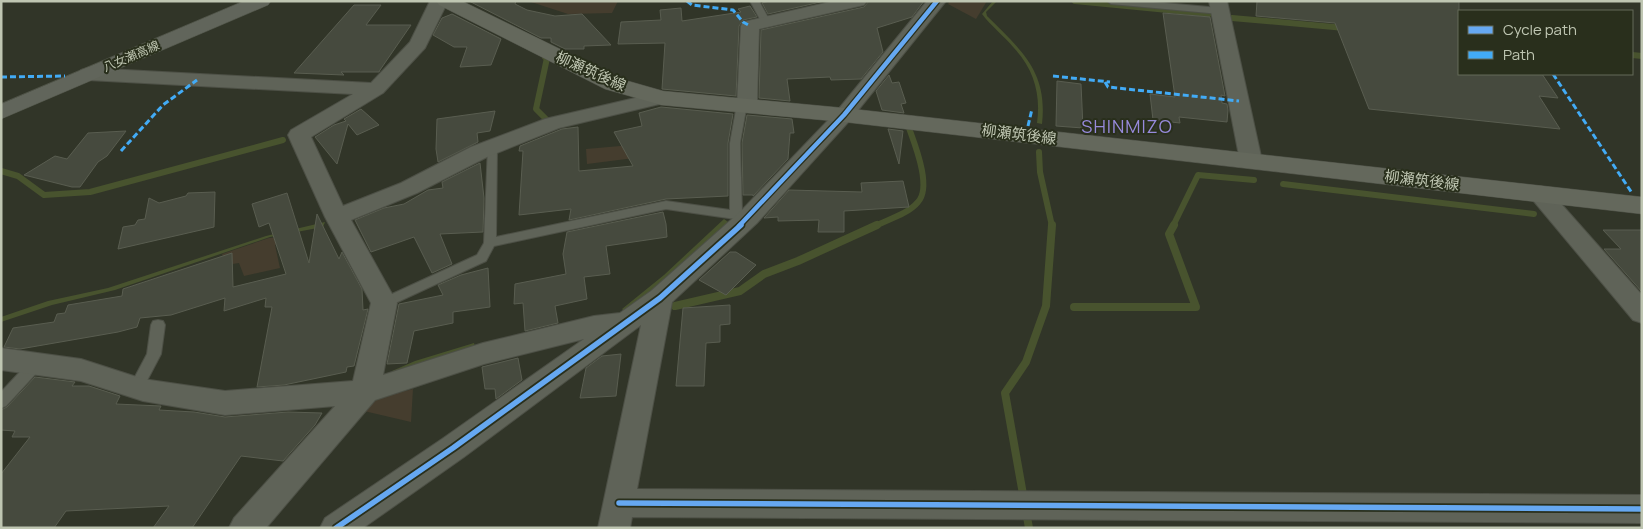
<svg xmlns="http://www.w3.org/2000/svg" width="1643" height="529" font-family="Manrope,'Noto Sans JP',sans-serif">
  <rect width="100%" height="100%" fill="#313528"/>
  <g fill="#453d2e">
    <path d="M 528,1 L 618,1 L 612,13 L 568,14 Z"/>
    <path d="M 950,1 L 987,1 L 976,19 L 948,4 Z"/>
    <path d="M 643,144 L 650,156 L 587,164 L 586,149 Z"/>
    <path d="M 281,237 L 282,241 L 275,245 L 280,268 L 244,276 L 239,263 L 226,265 L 222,254 L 269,238 Z"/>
    <path d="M 413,389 L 411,422 L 364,411 L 377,398 Z"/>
  </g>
  <g fill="#48532e">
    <path d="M 993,1 L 997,1 L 986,12 L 987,16 C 1021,50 1048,71 1042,124 L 1037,123 C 1041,95 1034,69 1014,48 C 1004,36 991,26 982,14 Z"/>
    <path d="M 724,219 L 728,222 L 670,278 L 625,312 L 622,309 L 664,275 Z"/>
    <path d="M 325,222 L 323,227 L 270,237 L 115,290 L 52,305 L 1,322 L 1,317 L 48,301 L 108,288 L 266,236 Z"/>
    <path d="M 474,343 L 475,347 L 396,375 L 392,371 L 415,361 Z"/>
  </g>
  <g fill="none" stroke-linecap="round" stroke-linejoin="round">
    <g stroke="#48532e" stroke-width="6">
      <path d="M 1075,1 L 1209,14"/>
      <path d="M 1232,18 L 1345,28"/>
      <path d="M 1632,55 L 1642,56"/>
      <path d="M 545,57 L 547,58 L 536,109 L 549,122"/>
      <path d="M 1039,152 L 1040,172 L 1052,226"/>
      <path d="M 1,171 L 18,176 L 44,195 L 90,192 L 283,140"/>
      <path d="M 1283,184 L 1534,214"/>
      <path d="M 875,226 C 889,219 908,214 918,202 C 932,187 915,145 909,128"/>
      <path d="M 1173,226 L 1198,175 L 1254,180"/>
    </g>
    <g stroke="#48532e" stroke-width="8">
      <path d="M 675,306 L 740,291 L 764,274 L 798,261 L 877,225"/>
      <path d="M 1074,307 L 1196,307 L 1169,234 L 1174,225"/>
      <path d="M 1029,528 L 1005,393 L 1026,362 L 1046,306 L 1052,225"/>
    </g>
  </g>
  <g fill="#464a3e" stroke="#595d50">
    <path d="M 469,1 L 516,1 L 515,4 L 527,10 L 555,16 L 582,14 L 611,45 L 584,46 L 584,49 L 565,49 L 551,42 L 551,38 L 541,38 Z"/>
    <path d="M 770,1 L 825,1 L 768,14 L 762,3 Z"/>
    <path d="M 869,1 L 924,1 L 912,17 L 877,28 L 883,52 L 861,79 L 831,80 L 830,77 L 787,79 L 790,101 L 759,98 L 761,30 L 864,7 Z"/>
    <path d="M 1257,1 L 1459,1 L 1459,74 L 1542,74 L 1558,98 L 1539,96 L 1560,129 L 1369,109 L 1335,23 L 1256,16 Z"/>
    <path d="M 354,5 L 381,5 L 366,25 L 411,25 L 380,70 L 379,72 L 341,72 L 344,75 L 294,73 Z"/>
    <path d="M 750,6 L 757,17 L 743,20 L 739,26 L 736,96 L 662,89 L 665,43 L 618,44 L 621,22 L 661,20 L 660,10 L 681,8 L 682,21 L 741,12 L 738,9 Z"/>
    <path d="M 1163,13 L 1210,17 L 1225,96 L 1221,95 L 1222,103 L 1227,104 L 1228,110 L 1227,122 L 1179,117 L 1180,123 L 1153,120 L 1150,94 L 1175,97 Z"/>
    <path d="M 452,14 L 501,39 L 491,65 L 460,67 L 467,47 L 454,47 L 433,35 L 442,18 Z"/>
    <path d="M 889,75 L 892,83 L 899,82 L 906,103 L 901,104 L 904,113 L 882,110 L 876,91 Z"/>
    <path d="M 1057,81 L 1081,84 L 1083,128 L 1056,126 Z"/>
    <path d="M 661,107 L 733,114 L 728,143 L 728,196 L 666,199 L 569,220 L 571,209 L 519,215 L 523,151 L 519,151 L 520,146 L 562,129 L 578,127 L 579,171 L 633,166 L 614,132 L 642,126 L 639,113 Z"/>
    <path d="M 361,109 L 379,125 L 357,135 L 348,124 L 337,164 L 315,137 L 334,125 L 346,121 L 344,119 Z"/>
    <path d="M 495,111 L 490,131 L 477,133 L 478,142 L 438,162 L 436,149 L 437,119 Z"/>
    <path d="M 747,115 L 792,119 L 794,133 L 790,133 L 788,159 L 753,196 L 753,195 L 743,195 L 742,143 Z"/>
    <path d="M 888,129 L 903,131 L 899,164 Z"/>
    <path d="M 126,131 L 107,156 L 98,162 L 80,187 L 72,187 L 24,175 L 55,156 L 67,159 L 88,133 Z"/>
    <path d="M 480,163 L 484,198 L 483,232 L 440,234 L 452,264 L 432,273 L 414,237 L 371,252 L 355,220 L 384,208 L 404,204 L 428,190 L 443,188 L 442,182 Z"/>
    <path d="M 903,181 L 909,207 L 844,211 L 844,232 L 818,232 L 819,220 L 778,221 L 778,217 L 764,218 L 789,190 L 862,192 L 861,183 Z"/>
    <path d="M 215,192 L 214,227 L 118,249 L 123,227 L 135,225 L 138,220 L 145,219 L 149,198 L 159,203 L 186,196 L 188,193 Z"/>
    <path d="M 287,193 L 309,263 L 317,214 L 339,259 L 342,252 L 362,289 L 363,310 L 368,309 L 354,366 L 347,367 L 346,372 L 284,385 L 257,387 L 272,307 L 265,307 L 266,298 L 224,311 L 225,298 L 171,315 L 140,318 L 137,327 L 118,332 L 20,349 L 4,347 L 13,328 L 54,322 L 57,314 L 65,313 L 68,305 L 122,296 L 123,289 L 232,253 L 233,287 L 286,274 L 269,223 L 259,227 L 252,204 Z"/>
    <path d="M 663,212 L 666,224 L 667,237 L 606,246 L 610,274 L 584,277 L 587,299 L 555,306 L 558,323 L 525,331 L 523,303 L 514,304 L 515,284 L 566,274 L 563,254 L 567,232 Z"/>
    <path d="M 1603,230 L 1642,230 L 1642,292 L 1604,249 L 1621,249 Z"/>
    <path d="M 730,252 L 736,252 L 756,265 L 726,295 L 699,280 Z"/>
    <path d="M 488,268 L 490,307 L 453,312 L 453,323 L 414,331 L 407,363 L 387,364 L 399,304 L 443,295 L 438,285 L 461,275 Z"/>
    <path d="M 730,305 L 730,324 L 720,325 L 720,342 L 706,343 L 704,386 L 676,386 L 683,308 Z"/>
    <path d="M 621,354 L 616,396 L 580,398 L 586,368 L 602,356 Z"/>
    <path d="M 518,358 L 522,380 L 496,399 L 495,389 L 485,389 L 482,367 Z"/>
    <path d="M 35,377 L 75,382 L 72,386 L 89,386 L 120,396 L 116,404 L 161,406 L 159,410 L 194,412 L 225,417 L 288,412 L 322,413 L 315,425 L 283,461 L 241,456 L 192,528 L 153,528 L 169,506 L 66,511 L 54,528 L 1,528 L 1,474 L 30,437 L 12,437 L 15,431 L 1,430 L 1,410 L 7,407 Z"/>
  </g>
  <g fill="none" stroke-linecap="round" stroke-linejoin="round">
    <g stroke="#4d5046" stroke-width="2">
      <g id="service">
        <path d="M 750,1 L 759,1 L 770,21 L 768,23 L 762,23 Z"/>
        <path d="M 1107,1 L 1143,1 L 1220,8 L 1225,11 L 1220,14 L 1111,4 Z"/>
        <path d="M 742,101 L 747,104 L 740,143 L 742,212 L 753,214 L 755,217 L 753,220 L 749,221 L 666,209 L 494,246 L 486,261 L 389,306 L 379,306 L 377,303 L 379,300 L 477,255 L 484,243 L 488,145 L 492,144 L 497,147 L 496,237 L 666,201 L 730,210 L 730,143 L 737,104 Z"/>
        <path d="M 158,320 L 163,321 L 165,325 L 161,354 L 141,392 L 136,394 L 131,392 L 129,388 L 147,354 L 151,325 L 153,321 Z"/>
        <path d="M 36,359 L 41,360 L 43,364 L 41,368 L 6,406 L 1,408 L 1,392 L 31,360 Z"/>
      </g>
    </g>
    <g stroke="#4d5046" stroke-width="2">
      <g id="minor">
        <path d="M 430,1 L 448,1 L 425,48 L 383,93 L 311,137 L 343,206 L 401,183 L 471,147 L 545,119 L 661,92 L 668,94 L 671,98 L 668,102 L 559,128 L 487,157 L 417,193 L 351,220 L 397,303 L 383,375 L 483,343 L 594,316 L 620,313 L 651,291 L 741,211 L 837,111 L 927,1 L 946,1 L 851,119 L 757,223 L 672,302 L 637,489 L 1642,495 L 1642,523 L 632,517 L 630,528 L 598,528 L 641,325 L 464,457 L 363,528 L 320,528 L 325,518 L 442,439 L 584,339 L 484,364 L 375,400 L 266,528 L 229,528 L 234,518 L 335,406 L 225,415 L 143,401 L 81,381 L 1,370 L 1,348 L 81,359 L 143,379 L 225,391 L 353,381 L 371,303 L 325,217 L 288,135 L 291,130 L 353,94 L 88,80 L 81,78 L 78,74 L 81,70 L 88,68 L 371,83 L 410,42 Z"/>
        <path d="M 834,1 L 867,1 L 864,5 L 759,29 L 757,105 L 754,109 L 747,111 L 740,109 L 737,105 L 741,26 L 743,22 Z"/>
        <path d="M 1209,1 L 1227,1 L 1262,161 L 1259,166 L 1251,168 L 1243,166 L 1240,161 Z"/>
        <path d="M 1540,186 L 1548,189 L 1642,295 L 1642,323 L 1633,320 L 1532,199 L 1528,194 L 1532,189 Z"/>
      </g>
    </g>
    <g stroke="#4d5046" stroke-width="1">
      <path id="secondary" d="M 436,1 L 462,1 L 621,79 L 663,91 L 844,108 L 1642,197 L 1642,214 L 844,122 L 661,105 L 605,89 L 439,5 Z"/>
    </g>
    <g stroke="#4e5246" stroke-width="1">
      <path id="primary" d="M 244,1 L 271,1 L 268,5 L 1,119 L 1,104 Z"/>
    </g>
    <use href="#service" fill="#5f6358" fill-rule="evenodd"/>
    <use href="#minor" fill="#5f6358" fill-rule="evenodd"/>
    <use href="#secondary" fill="#64685c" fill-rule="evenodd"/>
    <use href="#primary" fill="#61655b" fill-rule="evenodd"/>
    <g stroke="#42abf6" stroke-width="3" stroke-dasharray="6 3" stroke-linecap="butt">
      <path d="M 687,1 L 692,5 L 733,10 L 743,22 L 750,26"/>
      <path d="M 1553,74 L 1632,193"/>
      <path d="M 1053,76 L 1110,82"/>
      <path d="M 1,77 L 65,76"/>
      <path d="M 1105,82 L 1108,87 L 1239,101"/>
      <path d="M 1028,126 L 1032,109"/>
      <path d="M 121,151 L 163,105 L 197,80"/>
    </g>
    <g stroke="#292f1c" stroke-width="7">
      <path id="cycleway-far1" d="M 739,226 L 844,115 L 937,1"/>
    </g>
    <g stroke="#292f1c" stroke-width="9">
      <g id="cycleway">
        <path d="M 619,503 L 1642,509"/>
        <path d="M 336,528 L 453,448 L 660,298 L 741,225"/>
      </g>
    </g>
    <use href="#cycleway-far1" stroke="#66a8f1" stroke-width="4.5"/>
    <use href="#cycleway" stroke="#66a8f1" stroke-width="5.5"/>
  </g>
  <g text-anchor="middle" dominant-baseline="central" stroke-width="4" stroke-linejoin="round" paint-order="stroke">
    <g font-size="12" fill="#bfc6b2" stroke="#292f1c">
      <text transform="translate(131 56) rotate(-23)">八女瀬高線</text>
    </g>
    <g font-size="15" fill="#bfc6b2" stroke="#292f1c">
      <text transform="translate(591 71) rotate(24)">柳瀬筑後線</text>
      <text transform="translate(1019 134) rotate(7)">柳瀬筑後線</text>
      <text transform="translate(1422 180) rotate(7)">柳瀬筑後線</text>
    </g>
    <g font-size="18" letter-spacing="1" fill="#978adc" stroke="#292f1c">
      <text x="1127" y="126">SHINMIZO</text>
    </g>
  </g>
  <rect width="1643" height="529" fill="none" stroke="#bfc6b2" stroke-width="5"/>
  <rect x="1458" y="10" width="175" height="65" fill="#292f1c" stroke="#656b58"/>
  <rect x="1468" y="26" width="25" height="8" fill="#66a8f1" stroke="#656b58"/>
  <text x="1503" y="35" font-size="15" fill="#bfc6b2">Cycle path</text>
  <rect x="1468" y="51" width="25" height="8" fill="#42abf6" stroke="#656b58"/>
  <text x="1503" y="60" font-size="15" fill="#bfc6b2">Path</text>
</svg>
